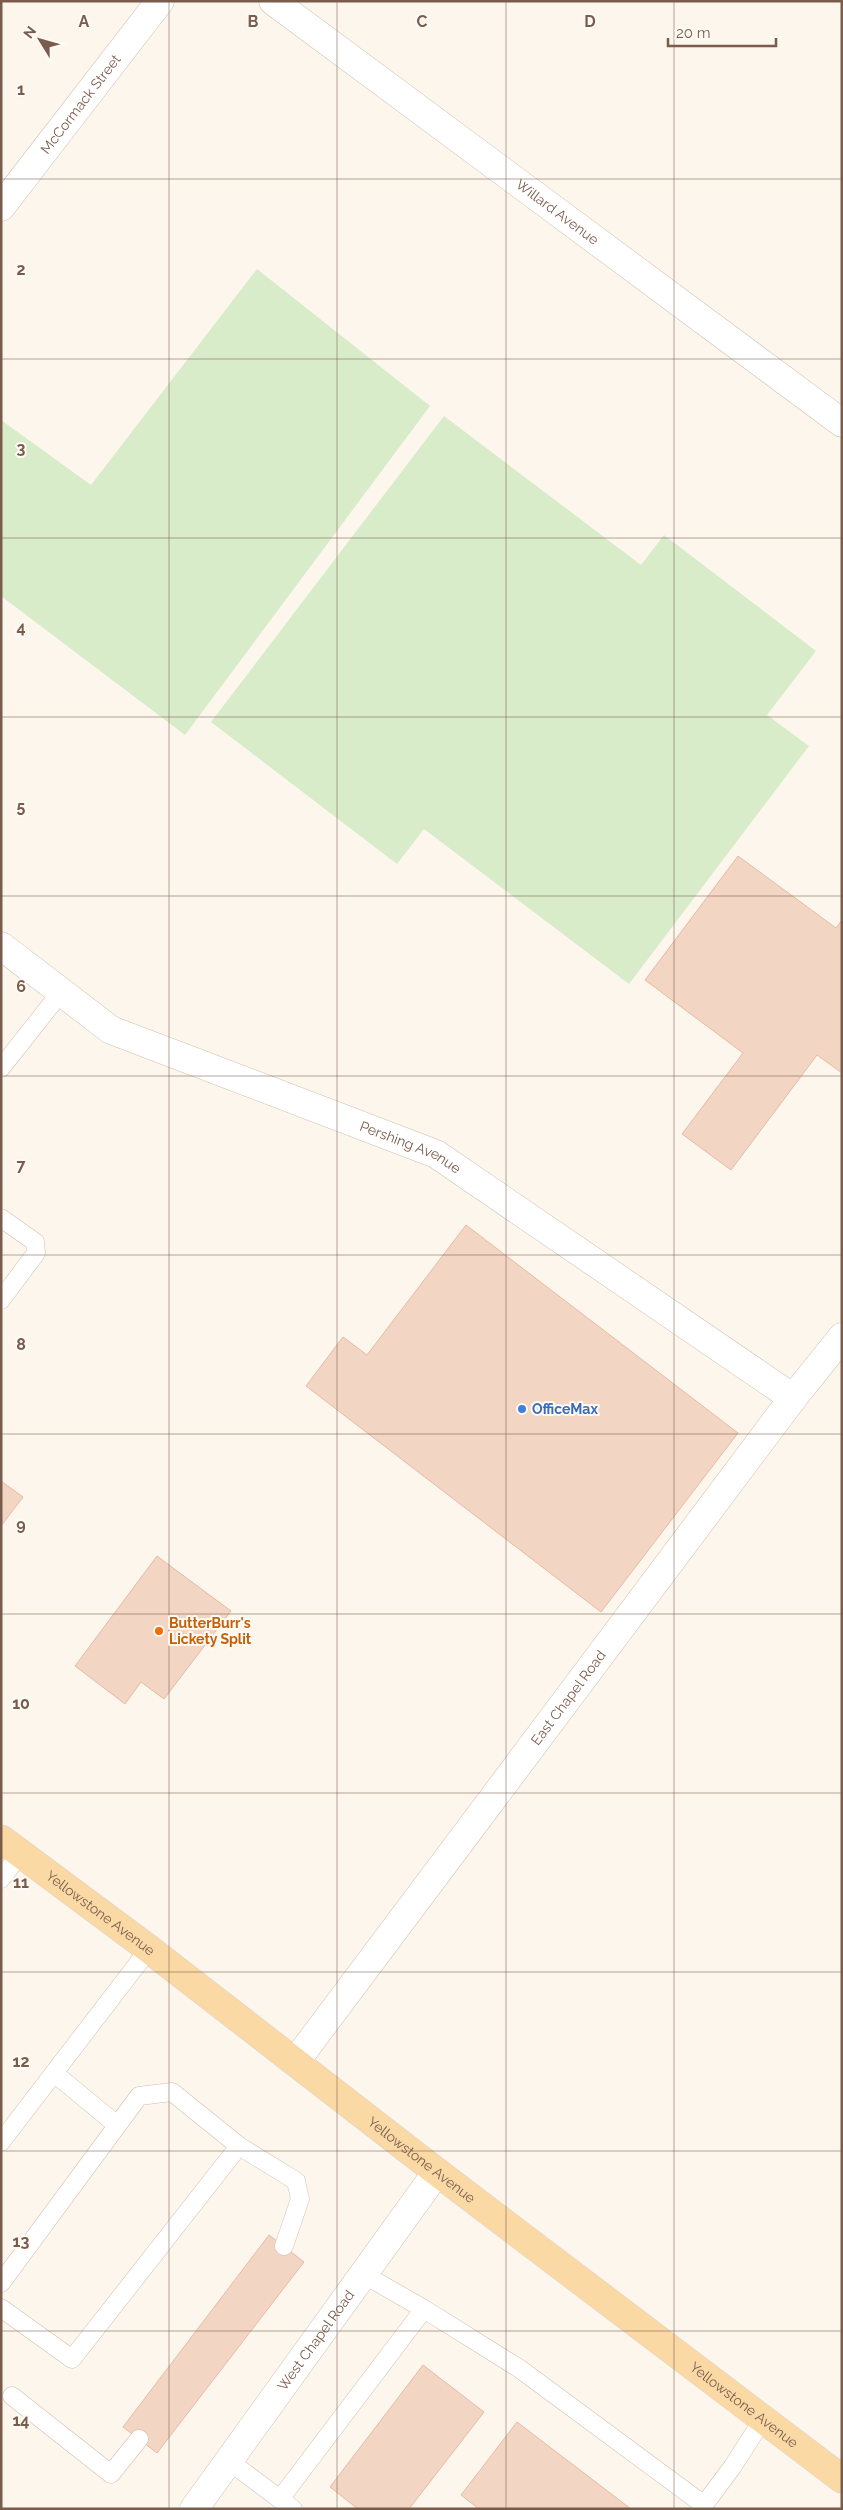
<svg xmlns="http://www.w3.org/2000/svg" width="843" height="2510" font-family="Raleway,sans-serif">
  <rect width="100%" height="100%" fill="#fdf6ec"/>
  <g fill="#d8ecc9">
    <path d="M 257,269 L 430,406 L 185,735 L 1,596 L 1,420 L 91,485 Z"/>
    <path d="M 444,416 L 641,565 L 664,535 L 816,651 L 767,715 L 809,746 L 629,984 L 424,829 L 397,864 L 211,722 Z"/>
  </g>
  <g fill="#f3d5c3" stroke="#e6bba3">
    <path d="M 738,856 L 836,928 L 842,920 L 842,1073 L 817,1055 L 731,1170 L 682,1134 L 743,1053 L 645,980 Z"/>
    <path d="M 466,1225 L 738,1433 L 601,1612 L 306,1386 L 343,1337 L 367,1355 Z"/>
    <path d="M 1,1481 L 23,1497 L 1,1526 Z"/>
    <path d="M 157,1556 L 231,1611 L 164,1699 L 141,1682 L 125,1704 L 75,1666 Z"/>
    <path d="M 269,2235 L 304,2262 L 157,2453 L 123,2427 Z"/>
    <path d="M 423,2365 L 484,2412 L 409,2509 L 358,2509 L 330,2487 Z"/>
    <path d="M 517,2422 L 631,2509 L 479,2509 L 461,2495 Z"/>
  </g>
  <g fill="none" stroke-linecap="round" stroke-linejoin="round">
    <g stroke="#d1beb0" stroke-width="19">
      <g id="service">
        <path d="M 1,1068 L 61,992"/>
        <path d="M 1,1218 L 35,1242 L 36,1253 L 1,1300"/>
        <path d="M 1,1879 L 20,1854"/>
        <path d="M 54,2073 L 117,2125"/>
        <path d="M 1,2142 L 149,1949"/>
        <path d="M 239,2146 L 296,2181 L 300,2199 L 284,2246"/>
        <path d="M 363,2274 L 424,2309 L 520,2369 L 704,2505"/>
        <path d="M 1,2283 L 139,2096 L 172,2092 L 239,2146 L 72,2359 L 1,2308"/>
        <path d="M 12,2396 L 111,2474 L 139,2439"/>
        <path d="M 229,2461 L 293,2509"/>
        <path d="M 280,2499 L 424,2309"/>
        <path d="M 701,2509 L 733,2466 L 763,2419"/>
      </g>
    </g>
    <g stroke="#d1beb0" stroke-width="29">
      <g id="minor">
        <path id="s1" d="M 273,1 L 842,423"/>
        <path id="s2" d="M 1,207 L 160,1"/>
        <path id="s3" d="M 1,946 L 111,1030 L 436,1154 L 793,1398"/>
        <path id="s4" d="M 296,2061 L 793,1398 L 842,1337"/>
        <path id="s5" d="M 194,2509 L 437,2172"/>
      </g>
    </g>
    <g stroke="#dad1cd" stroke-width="29">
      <g id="primary">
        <path id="s6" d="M 1,1839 L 149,1949 L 437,2172 L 842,2479"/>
      </g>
    </g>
    <use href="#service" stroke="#fff" stroke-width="18"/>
    <use href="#minor" stroke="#fff" stroke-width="28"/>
    <use href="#primary" stroke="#fbd9a5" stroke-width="28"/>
  </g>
  <path fill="none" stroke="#7a5c4d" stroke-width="1" stroke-opacity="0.55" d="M 169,1 L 169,2509M 337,1 L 337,2509M 506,1 L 506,2509M 674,1 L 674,2509M 1,179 L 842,179M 1,359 L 842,359M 1,538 L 842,538M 1,717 L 842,717M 1,896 L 842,896M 1,1076 L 842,1076M 1,1255 L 842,1255M 1,1434 L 842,1434M 1,1614 L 842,1614M 1,1793 L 842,1793M 1,1972 L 842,1972M 1,2151 L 842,2151M 1,2331 L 842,2331"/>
  <circle fill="#3f7fe0" stroke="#fffaf3" stroke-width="2" cx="522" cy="1409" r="5"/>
  <circle fill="#e8710a" stroke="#fffaf3" stroke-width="2" cx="159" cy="1631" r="5"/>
  <g text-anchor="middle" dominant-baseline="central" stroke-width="4" stroke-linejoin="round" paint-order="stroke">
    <g font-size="14" fill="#7a5c4d" stroke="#fffaf3">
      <text stroke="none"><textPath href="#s2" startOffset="130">McCormack Street</textPath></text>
      <text stroke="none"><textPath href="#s1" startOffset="354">Willard Avenue</textPath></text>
      <text stroke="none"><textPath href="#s3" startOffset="460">Pershing Avenue</textPath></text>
      <text stroke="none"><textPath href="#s4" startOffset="454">East Chapel Road</textPath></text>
      <text stroke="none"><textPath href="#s6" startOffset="124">Yellowstone Avenue</textPath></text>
      <text stroke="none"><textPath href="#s6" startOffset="529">Yellowstone Avenue</textPath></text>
      <text stroke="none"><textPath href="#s5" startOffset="208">West Chapel Road</textPath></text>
      <text stroke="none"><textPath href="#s6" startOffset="934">Yellowstone Avenue</textPath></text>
    </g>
    <g font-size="14" font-weight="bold" fill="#366cbe" stroke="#fffaf3" text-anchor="start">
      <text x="532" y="1409">OfficeMax</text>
    </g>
    <g font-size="14" font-weight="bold" fill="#c56008" stroke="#fffaf3" text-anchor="start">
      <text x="169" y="1623">ButterBurr's<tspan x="169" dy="16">Lickety Split</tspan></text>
    </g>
  </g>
  <g font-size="16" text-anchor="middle" font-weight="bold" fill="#7a5c4d" stroke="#fffaf3" stroke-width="4" stroke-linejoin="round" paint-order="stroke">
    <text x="84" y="27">A</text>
    <text x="253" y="27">B</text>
    <text x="422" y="27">C</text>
    <text x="590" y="27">D</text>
    <text x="21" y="95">1</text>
    <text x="21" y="275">2</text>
    <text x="21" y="454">3</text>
    <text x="21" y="633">4</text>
    <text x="21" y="812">5</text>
    <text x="21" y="992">6</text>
    <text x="21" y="1171">7</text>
    <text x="21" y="1350">8</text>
    <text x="21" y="1530">9</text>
    <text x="21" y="1709">10</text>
    <text x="21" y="1888">11</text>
    <text x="21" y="2067">12</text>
    <text x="21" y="2247">13</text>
    <text x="21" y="2426">14</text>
  </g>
  <rect width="843" height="2510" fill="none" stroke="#7a5c4d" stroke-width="5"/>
  <g transform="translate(40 40) rotate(307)" stroke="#fffaf3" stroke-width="4" paint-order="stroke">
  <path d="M0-4L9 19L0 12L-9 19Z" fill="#7a5c4d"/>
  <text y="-8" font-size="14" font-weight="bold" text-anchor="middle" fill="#7a5c4d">N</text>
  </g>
  <path d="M668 38v8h108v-8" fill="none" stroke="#7a5c4d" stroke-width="2.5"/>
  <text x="676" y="38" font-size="15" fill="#7a5c4d" stroke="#fffaf3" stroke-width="4" paint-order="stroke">20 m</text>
</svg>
